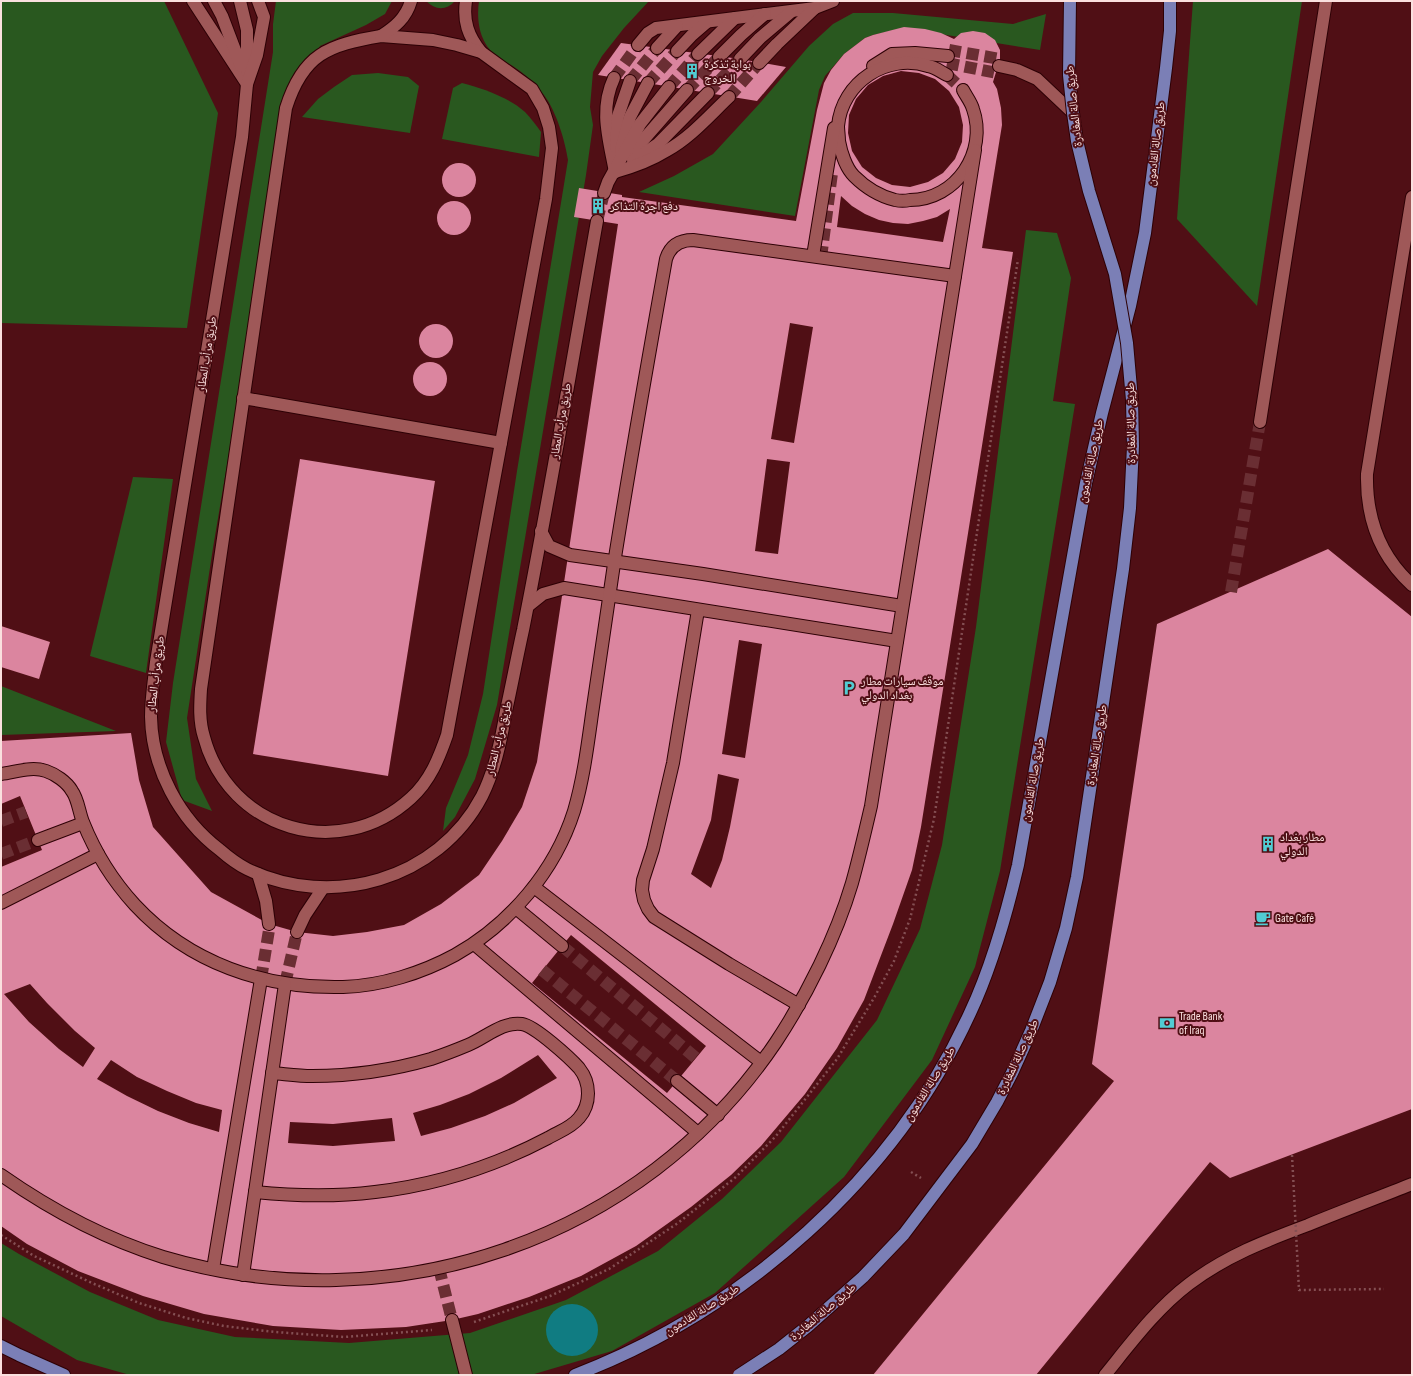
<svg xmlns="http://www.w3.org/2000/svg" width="1413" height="1376" font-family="'Sofia Sans Condensed','Noto Naskh Arabic',sans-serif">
  <rect width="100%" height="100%" fill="#500f15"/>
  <g fill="#29581f">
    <path d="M 1,1 L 164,1 L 218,113 L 187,328 L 1,323 Z"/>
    <path d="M 276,1 L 392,1 L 385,14 L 366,25 L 320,46 L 304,79 L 289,97 L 213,548 L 187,718 L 196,779 L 212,811 L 182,800 L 166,742 L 173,683 L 273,52 L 273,24 Z"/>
    <path d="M 426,1 L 455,1 C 446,11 435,10 426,1 Z"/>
    <path d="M 479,1 L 649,1 L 624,28 L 602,56 L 593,72 L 590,107 L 593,125 L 586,175 L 497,705 L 475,779 L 455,817 L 443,831 L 446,808 L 468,755 L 483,694 L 517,471 L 568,160 C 565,140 556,111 544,95 C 538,88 531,80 525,75 C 517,68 507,63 499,58 C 480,45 476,22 479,1 Z"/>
    <path d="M 1193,1 L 1302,1 L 1257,306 L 1177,219 Z"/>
    <path d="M 853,13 L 893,13 L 1013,24 L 1046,14 L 1040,50 L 903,28 L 873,35 L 865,38 L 844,54 L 825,76 L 819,90 L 795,216 L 639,192 L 674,176 L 713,154 L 761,102 L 809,46 L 833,24 Z"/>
    <path d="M 378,73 L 408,77 L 419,86 L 410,133 L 302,117 L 318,99 L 334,87 L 352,75 Z"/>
    <path d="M 462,83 C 482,88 510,98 525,112 C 531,118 536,125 541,132 L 539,157 L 442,139 L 453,88 Z"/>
    <path d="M 1026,230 L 1057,233 L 1071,278 L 1053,401 L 1075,404 L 1000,871 L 975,967 L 932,1060 L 844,1177 L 715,1293 L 612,1351 L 531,1375 L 130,1375 L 77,1360 L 1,1316 L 1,1243 L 19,1254 L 90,1292 L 158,1320 L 235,1337 L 349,1343 L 470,1333 L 566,1300 L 658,1251 L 722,1199 L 781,1142 L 877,1020 L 920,929 L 942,845 L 976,627 Z"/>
    <path d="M 133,477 L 173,479 L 146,673 L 90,656 Z"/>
    <path d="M 1,686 L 116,731 L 1,735 Z"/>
  </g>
  <circle fill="#107c82" cx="572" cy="1330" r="26"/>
  <g fill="#db859f" fill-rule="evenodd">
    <path d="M 904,27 L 925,29 L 941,33 L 954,39 L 961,33 L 973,31 L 985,33 L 995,40 L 1000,50 L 1000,59 L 993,82 L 997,89 L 1001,108 L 1002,125 L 982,248 L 1013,252 L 921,827 L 912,870 L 893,924 L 864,1000 L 837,1048 L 805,1094 L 761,1146 L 731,1175 L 691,1207 L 636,1246 L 581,1276 L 529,1297 L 478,1314 L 452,1320 L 406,1327 L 341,1330 L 273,1326 L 204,1314 L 143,1296 L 78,1271 L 27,1244 L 1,1226 L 1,867 L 42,850 L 20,796 L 1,804 L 1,741 L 131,733 L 139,780 L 153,827 L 211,892 L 269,924 L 297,932 L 333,936 L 367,932 L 404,925 L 441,904 L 479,875 L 502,841 L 522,807 L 537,762 L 618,224 L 574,217 L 579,188 L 622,195 L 622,197 L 796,221 L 817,110 L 824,83 L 831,70 L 844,54 L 865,38 L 873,35 ZM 901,71 L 919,73 L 935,79 L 949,91 L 959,107 L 963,125 L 962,142 L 955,159 L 943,173 L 928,182 L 910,187 L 892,185 L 876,178 L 862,167 L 852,151 L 848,133 L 849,115 L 856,99 L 868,85 L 883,76 ZM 841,196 L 852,206 L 865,214 L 879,220 L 893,223 L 908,224 L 923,221 L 937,217 L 950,209 L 943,242 L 837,227 ZM 790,323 L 813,327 L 794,443 L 771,439 ZM 767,459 L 790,462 L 778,554 L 755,551 ZM 739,640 L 762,644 L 745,758 L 722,754 ZM 718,774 L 739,779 L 730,827 L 722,860 L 711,888 L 691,874 L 711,820 ZM 571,935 L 706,1046 L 667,1093 L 532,983 ZM 30,984 L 47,1003 L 75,1031 L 95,1048 L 83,1067 L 59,1049 L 29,1022 L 4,994 ZM 538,1055 L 557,1078 L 514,1103 L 485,1116 L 451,1128 L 421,1136 L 413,1113 L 440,1105 L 469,1094 L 501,1078 ZM 111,1060 L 137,1077 L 167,1091 L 196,1103 L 222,1110 L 219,1132 L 189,1123 L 158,1111 L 127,1096 L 97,1079 ZM 392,1118 L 395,1141 L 333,1146 L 288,1143 L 290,1122 L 333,1124 Z"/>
    <path d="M 621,43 L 740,59 L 786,67 L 757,101 L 598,75 Z"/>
    <circle cx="459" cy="180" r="17"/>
    <circle cx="454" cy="218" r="17"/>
    <circle cx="436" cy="341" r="17"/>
    <circle cx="430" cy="379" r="17"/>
    <path d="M 300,459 L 435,481 L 388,776 L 253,754 Z"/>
    <path d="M 1328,549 L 1412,617 L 1412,1109 L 1230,1178 L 1210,1162 L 1036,1375 L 873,1375 L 1114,1081 L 1092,1064 L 1157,624 Z"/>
    <path d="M 1,626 L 50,642 L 39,679 L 1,667 Z"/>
  </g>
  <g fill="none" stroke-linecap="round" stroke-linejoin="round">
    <g stroke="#6a2e33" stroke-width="12" stroke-dasharray="12 6" stroke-linecap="butt">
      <path d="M 949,50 L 1000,59"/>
      <path d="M 947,63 L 997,73"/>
      <path d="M 947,75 L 963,90"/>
      <path d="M 614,78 L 638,45"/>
      <path d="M 630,81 L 657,48"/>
      <path d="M 648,83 L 677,51"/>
      <path d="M 669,87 L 698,54"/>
      <path d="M 687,90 L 719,57"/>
      <path d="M 708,93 L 740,59"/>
      <path d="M 729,97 L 759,63"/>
      <path d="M 597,221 L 604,193"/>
      <path d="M 821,258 L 832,173"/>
      <path d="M 1231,592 L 1260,422"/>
      <path d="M 1,821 L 26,812"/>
      <path d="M 1,854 L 38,840"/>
      <path d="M 562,946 L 696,1058"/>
      <path d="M 542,970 L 677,1081"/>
      <path d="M 261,979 L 269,930 L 269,924"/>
      <path d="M 285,984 L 297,932"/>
      <path d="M 439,1268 L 452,1320"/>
    </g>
    <g stroke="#2d0005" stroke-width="14">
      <g id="minor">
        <path d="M 193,1 L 247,84"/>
        <path d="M 214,1 L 222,16 L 241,66"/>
        <path d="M 240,1 L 247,30 L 247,71"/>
        <path d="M 258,1 L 264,17 L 257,55 L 247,84 L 242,137 L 156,662 C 154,680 151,698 151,717 C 152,768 179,819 220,850 C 228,857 237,864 247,869 C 331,910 438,880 482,796 C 495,770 501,740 506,711 C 512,684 517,657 523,630 C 550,494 573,357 597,221"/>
        <path d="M 466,1 C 463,21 468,36 481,52"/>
        <path d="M 381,36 L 433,40 L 457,45 L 481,52 L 532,89 L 543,108 L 549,127 L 552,148 L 546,199 L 447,735 C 439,758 430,781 411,798 C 340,863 229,830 204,737 C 199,721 200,705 201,689 L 286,108 C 303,54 328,45 381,36 Z"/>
        <path d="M 381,36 C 395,27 406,18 411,1"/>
        <path d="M 638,45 L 648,33 L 656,28 L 815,8 L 833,1"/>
        <path d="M 657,48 L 677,26"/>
        <path d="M 677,51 L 692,35 L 707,22"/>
        <path d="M 698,54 L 735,18"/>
        <path d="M 719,57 L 741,35 L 765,14"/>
        <path d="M 740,59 L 760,38 L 792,11"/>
        <path d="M 759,63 L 777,44 L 815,8"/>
        <path d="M 873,66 L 892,54 L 915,53 L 948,56"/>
        <path d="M 999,66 L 1017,70 L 1037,79 L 1073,113"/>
        <path d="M 947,75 C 941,72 935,67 928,66 C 887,53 842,82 838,126 C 838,130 839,136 839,141 C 841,152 846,168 854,176 C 866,188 879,196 895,200 C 900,201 905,201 910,200 C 956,200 988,152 973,109 C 971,102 966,96 963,90"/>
        <path d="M 614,78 C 599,110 609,139 615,172"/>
        <path d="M 616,147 L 618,116 L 630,81"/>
        <path d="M 621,150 L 630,117 L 648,83"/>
        <path d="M 630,155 L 687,90"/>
        <path d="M 633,161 L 658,144 L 708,93"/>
        <path d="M 615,172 C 633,167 650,161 666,151 C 690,138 709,116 729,97"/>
        <path d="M 604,193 L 608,182 L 640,124 L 669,87"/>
        <path d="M 1412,197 L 1367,474 C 1366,518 1379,555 1412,585"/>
        <path d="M 813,256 L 834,128"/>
        <path d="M 243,398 L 501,443"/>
        <path d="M 1260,422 L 1326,1"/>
        <path d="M 541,531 L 549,546 L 570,555 L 703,574 L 902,606"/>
        <path d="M 528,606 L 543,594 L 564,588 L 897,641"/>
        <path d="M 698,610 L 673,763 L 653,849 L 643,880 L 642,890 L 644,900 L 648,909 L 654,917 L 729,964 L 799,1005"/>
        <path d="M 1,774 C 16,772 32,766 46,771 C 55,774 67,782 72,791 C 78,799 79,812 83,822 C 95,852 113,881 135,905 C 189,963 264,989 343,987 C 381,986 422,973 455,955 C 510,924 555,871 574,811 C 584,777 588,742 593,707 C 600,659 607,612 614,564 C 630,462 648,360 666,259 C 670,246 679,240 693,240 L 955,276"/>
        <path d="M 38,840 L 83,823"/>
        <path d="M 258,874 L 266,901 L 269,924"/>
        <path d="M 534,887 L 761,1062"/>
        <path d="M 1,903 L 98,854"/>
        <path d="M 516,908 L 562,946"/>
        <path d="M 297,932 L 305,915 L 323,888"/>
        <path d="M 474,944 L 698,1133"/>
        <path d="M 677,1081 L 718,1115"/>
        <path d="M 1,1175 C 51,1210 105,1239 163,1257 C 391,1325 642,1241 776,1042 C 807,995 836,937 852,883 C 859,858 865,832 871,806 L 975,150"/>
        <path d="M 255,1192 C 295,1196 335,1197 375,1192 C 435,1185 495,1166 548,1138 C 558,1132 571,1128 579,1118 C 591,1104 591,1083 579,1068 C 570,1058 535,1026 522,1024 C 503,1021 485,1038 468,1045 C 456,1050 443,1055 431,1059 C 393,1070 352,1076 312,1076 C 299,1076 285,1074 272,1073"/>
        <path d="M 213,1269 L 261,979"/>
        <path d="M 243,1275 L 285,984"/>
        <path d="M 452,1320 L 466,1375"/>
        <path d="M 1105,1375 C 1131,1343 1156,1309 1189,1284 C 1226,1256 1265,1241 1308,1225 C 1342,1211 1377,1198 1412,1184"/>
      </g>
    </g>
    <g stroke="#2d0005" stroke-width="14">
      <g id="major">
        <path d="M 1,1346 L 19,1355 L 64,1375"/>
        <path d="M 575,1375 C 744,1310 894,1179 970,1013 C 992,966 1006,916 1018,865 L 1086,483 L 1102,413 L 1130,306 L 1145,233 L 1166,68 L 1170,31 L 1170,1"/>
      </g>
    </g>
    <g stroke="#844f53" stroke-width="2.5" stroke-dasharray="2 3" stroke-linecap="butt">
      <path d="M 911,1172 L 921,1178"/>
      <path d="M 1,1235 L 34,1256 L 92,1283 L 139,1303 L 186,1318 L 224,1326 L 275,1332 L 344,1337 L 432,1330"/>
      <path d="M 474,1322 L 550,1296 L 609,1269 L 678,1223 L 736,1177 L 776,1136 L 837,1059 L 874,998 L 894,961 L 910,919 L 934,819 L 1018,259"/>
    </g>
    <use href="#minor" stroke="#9f5858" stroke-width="12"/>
    <use href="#major" stroke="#7b7fb6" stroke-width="12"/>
    <g stroke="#2d0005" stroke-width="14" stroke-linecap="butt">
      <path id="major-bridge" d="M 739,1375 L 779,1349 L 808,1326 L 863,1277 L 904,1234 L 972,1144 L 997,1102 L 1012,1073 L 1031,1031 L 1050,982 L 1066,928 L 1077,877 L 1123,569 L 1130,508 L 1133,446 L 1132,400 L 1127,343 L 1115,274 L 1089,191 L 1077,141 L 1073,113 L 1069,75 L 1070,1"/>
    </g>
    <path stroke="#844f53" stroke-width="2.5" stroke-dasharray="2 3" stroke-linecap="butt" d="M 1292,1155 L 1299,1290 L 1384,1289"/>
    <use href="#major-bridge" stroke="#7b7fb6" stroke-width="12"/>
  </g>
  <defs>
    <g id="building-bare" transform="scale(1.2)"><path d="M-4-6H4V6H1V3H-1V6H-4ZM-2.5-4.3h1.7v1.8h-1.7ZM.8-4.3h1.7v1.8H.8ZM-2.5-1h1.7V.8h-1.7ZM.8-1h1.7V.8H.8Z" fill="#51ccd3" stroke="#500f15" stroke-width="2.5" paint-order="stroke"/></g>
    <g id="parking-bare" transform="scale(1.2)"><path d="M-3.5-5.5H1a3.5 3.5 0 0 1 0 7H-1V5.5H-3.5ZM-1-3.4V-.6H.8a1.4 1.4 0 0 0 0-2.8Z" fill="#51ccd3" stroke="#500f15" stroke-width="2.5" paint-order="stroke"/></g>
    <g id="cafe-bare" transform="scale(1.2)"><path d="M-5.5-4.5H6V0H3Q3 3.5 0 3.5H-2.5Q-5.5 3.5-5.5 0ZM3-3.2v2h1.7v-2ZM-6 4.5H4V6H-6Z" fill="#51ccd3" stroke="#500f15" stroke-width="2.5" paint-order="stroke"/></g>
    <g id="bank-bare" transform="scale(1.2)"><path d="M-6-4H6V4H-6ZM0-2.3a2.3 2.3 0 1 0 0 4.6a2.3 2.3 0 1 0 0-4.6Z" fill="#51ccd3" stroke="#500f15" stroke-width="2.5" paint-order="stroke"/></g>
  </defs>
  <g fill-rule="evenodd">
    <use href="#building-bare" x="692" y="71"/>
    <use href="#building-bare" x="598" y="206"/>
    <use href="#parking-bare" x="849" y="688"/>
    <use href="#building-bare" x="1268" y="844"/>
    <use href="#cafe-bare" x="1263" y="918"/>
    <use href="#bank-bare" x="1167" y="1023"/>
  </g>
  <g text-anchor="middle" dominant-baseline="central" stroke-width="4" stroke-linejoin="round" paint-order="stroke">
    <g font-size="12" fill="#fae0df" stroke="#500f15" text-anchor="start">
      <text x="704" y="64">بوابة تذكرة<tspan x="704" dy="14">الخروج</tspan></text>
      <text x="610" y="206">دفع اجرة التذاكر</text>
      <text x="861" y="681">موقف سيارات مطار<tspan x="861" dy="14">بغداد الدولي</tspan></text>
      <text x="1280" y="837">مطار بغداد<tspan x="1280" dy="14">الدولي</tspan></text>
      <text x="1275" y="918">Gate Café</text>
      <text x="1179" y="1016">Trade Bank<tspan x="1179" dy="14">of Iraq</tspan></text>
    </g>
    <g font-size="12" fill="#fae0df" stroke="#500f15">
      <text transform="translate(1074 106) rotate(-96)">طريق صالة المغادرة</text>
      <text transform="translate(1156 144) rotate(-83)">طريق صالة القادمون</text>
      <text transform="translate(207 354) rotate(-81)">طريق مرأب المطار</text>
      <text transform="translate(561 421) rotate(-80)">طريق مرأب المطار</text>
      <text transform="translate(1131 423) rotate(-91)">طريق صالة المغادرة</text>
      <text transform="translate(1091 461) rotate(-78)">طريق صالة القادمون</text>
      <text transform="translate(156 674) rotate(-83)">طريق مرأب المطار</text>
      <text transform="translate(499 738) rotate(-76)">طريق مرأب المطار</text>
      <text transform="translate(1097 745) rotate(-81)">طريق صالة المغادرة</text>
      <text transform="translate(1033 780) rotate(-80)">طريق صالة القادمون</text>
      <text transform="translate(1018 1057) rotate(-65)">طريق صالة المغادرة</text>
      <text transform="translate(930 1084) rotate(-58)">طريق صالة القادمون</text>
      <text transform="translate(702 1310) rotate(-32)">طريق صالة القادمون</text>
      <text transform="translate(823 1312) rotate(-40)">طريق صالة المغادرة</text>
    </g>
  </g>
  <rect width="1413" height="1376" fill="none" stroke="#fae0df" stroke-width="4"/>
</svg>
